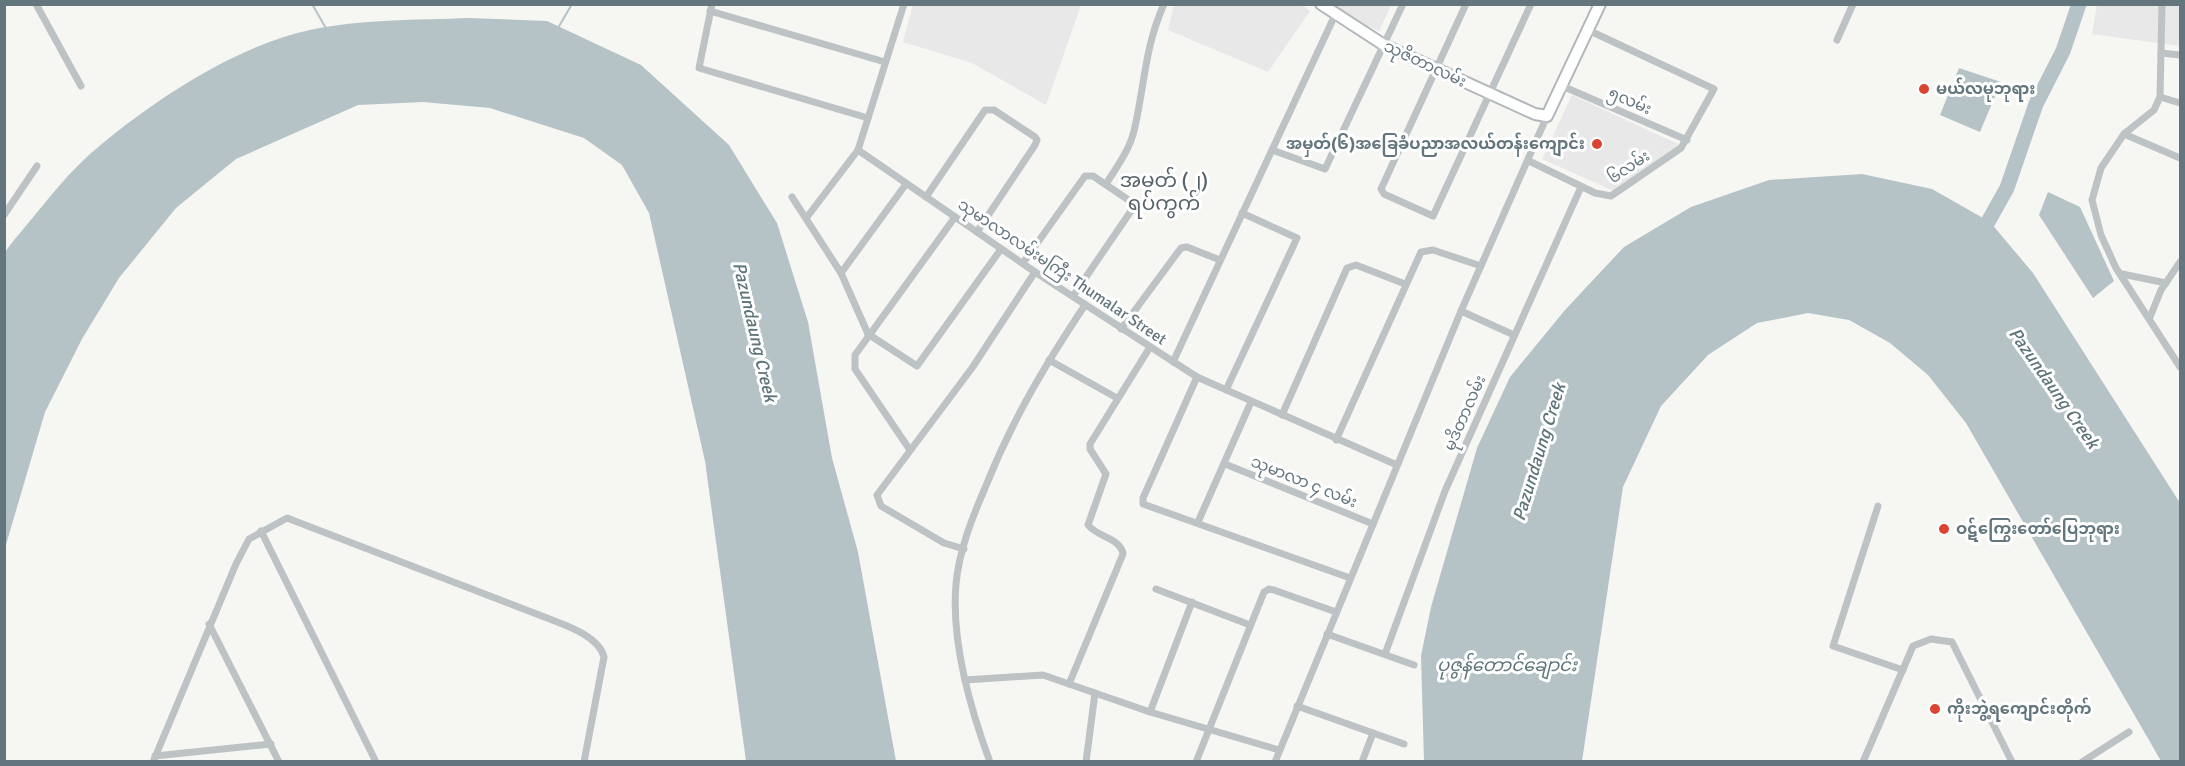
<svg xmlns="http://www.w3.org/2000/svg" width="2185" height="766" font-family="Signika,'Noto Sans Myanmar',sans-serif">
  <rect width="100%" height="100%" fill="#f6f6f3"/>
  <g fill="#e7e8e7">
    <path d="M 1301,4 L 1310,11 L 1268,72 L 1168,30 L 1174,5 Z"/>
    <path d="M 913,5 L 913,4 L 1081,5 L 1046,105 L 972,63 L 903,42 Z"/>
    <path d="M 1335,5 L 1391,5 L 1379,31 L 1363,24 Z"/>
    <path d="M 2097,5 L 2180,5 L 2180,46 L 2092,34 Z"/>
    <path d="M 1572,95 L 1680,145 L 1614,191 L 1542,159 Z"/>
  </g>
  <g fill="#b5c3c6">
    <path d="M 469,18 L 547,21 L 641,65 L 729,145 L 777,223 L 808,322 L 832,458 L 858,552 L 896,761 L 746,761 L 705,461 L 649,213 L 622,165 L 584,138 L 490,108 L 423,102 L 358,105 L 236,159 L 176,208 L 119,278 L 82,339 L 45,412 L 5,548 L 4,253 L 15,239 C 39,211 63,178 90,154 C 149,103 234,46 310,30 C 361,19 417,20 469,18 Z"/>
    <path d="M 1959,68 L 2001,82 L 1980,132 L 1940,115 Z"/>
    <path d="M 1862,174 L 1932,189 L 1990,222 L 2033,273 L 2180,503 L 2180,761 L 2161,761 L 1966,423 L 1928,375 L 1890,343 L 1849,320 L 1808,313 L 1757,323 L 1708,355 L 1661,406 L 1623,487 L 1582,761 L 1424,761 L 1421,656 L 1431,607 L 1477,448 L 1510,377 L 1565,310 L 1624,247 L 1691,207 L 1769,180 Z"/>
    <path d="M 2048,192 L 2080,207 L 2114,281 L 2093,298 L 2039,215 Z"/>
  </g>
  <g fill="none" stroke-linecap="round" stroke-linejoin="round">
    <g stroke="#b5c3c6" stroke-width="2">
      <path d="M 312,4 L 327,30"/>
      <path d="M 558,28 L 572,4"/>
    </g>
    <path stroke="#b5c3c6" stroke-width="15" d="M 1979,238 L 2007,188 L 2036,104 L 2063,51 L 2079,4"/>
    <g stroke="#b0b7ba" stroke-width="14">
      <path id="secondary" d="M 1321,4 L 1384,45 L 1535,114 L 1547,116 L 1600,4"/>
    </g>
    <g stroke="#bdc3c5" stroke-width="7">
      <path d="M 36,4 L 81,86"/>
      <path d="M 712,4 L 699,68 L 868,118"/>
      <path d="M 904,4 L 858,150 L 1035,272 L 1197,377 L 1397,465"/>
      <path d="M 1466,4 L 1381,189 L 1384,194 L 1433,216 L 1531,4"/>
      <path d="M 2162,4 L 2160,97 L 2154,110 L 2124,134 L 2101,168 L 2092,200 L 2101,235 L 2116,268 L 2180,367"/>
      <path d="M 710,11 L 885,62"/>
      <path d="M 1837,40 L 1853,4"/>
      <path d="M 2161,53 L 2180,55"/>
      <path d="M 1562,86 L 1687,140"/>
      <path d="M 2160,97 L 2180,103"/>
      <path d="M 2124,134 L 2180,158"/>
      <path d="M 1272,150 L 1325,169 L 1403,4"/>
      <path d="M 1529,161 L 1595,193 L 1611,196 L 1681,148 L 1714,89 L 1588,30"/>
      <path d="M 1106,184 C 1116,168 1129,151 1134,131 C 1145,85 1144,49 1164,4"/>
      <path d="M 792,197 L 841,273 L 868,334"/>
      <path d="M 926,197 L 985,110 L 994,110 L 1035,137 L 1037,140 L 1035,145 L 977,232"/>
      <path d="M 4,215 L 37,166"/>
      <path d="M 807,217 L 858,150"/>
      <path d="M 1023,263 L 1085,176 L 1093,176 L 1130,201 L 1134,204 L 1133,208 L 1073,296"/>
      <path d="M 841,273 L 906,184"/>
      <path d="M 2122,274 L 2166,283"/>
      <path d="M 1461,311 L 1514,335"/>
      <path d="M 2150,317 L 2161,290 L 2180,262"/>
      <path d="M 1121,329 L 1181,248 L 1187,247 L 1220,260"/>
      <path d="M 868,334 L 917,366 L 1001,249"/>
      <path d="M 1049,360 L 1117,398"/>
      <path d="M 1173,362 L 1335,15"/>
      <path d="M 1197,377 L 1143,498 L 1143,504 L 1350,578"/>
      <path d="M 1226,390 L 1297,238 L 1242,213"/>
      <path d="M 1282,415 L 1347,268 L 1356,265 L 1405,284"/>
      <path d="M 1336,440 L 1421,252 L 1433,250 L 1481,266"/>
      <path d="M 910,450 L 855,369 L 855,355 L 955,217"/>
      <path d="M 1225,464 L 1373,524"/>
      <path d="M 1878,506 L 1833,646 L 1903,670"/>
      <path d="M 1198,522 L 1251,402"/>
      <path d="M 261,531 L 376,762"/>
      <path d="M 964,549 L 944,543 L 881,506 L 877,495 L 972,368 L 1035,272"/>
      <path d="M 1156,589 L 1250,625"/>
      <path d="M 209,624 L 279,762"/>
      <path d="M 1327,634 L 1414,665"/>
      <path d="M 1385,654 L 1445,491 L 1581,187"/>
      <path d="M 965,680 L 1043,675 L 1150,712 L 1279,750"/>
      <path d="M 1069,684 L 1123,554 C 1121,538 1097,537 1088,525 L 1106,474 L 1090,449 L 1090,444 L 1150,347"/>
      <path d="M 1297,706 L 1404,744"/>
      <path d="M 1150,712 L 1192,602"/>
      <path d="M 155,756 L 271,744"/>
      <path d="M 153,762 L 236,564 L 249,539 L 287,518 L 547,618 C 565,625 599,636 604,657 L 584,762"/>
      <path d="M 990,762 C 970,708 951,641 956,584 C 959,551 972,518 985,488 C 1012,420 1045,365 1085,305"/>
      <path d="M 1086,762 L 1095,693"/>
      <path d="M 1196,762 L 1264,592 L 1269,589 L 1274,590 L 1336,612"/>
      <path d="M 1275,762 L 1461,311 L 1547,116"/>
      <path d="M 1362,762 L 1373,733"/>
      <path d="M 1863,762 L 1913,646 L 1931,639 L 1952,642 L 2012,762"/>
      <path d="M 2082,762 L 2129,732"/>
    </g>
    <use href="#secondary" stroke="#fff" stroke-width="10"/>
  </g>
  <g fill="#da4430" stroke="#fff" stroke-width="2">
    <circle cx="1924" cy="89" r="6"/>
    <circle cx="1597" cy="144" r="6"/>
    <circle cx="1944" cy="529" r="6"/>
    <circle cx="1935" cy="709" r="6"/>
  </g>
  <g text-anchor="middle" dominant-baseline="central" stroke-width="6" stroke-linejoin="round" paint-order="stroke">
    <g font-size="16" fill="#63757d" stroke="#fff">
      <text transform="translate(1425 64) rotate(25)">သုဇိတာလမ်း</text>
      <text transform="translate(1630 101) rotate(24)">၅လမ်း</text>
      <text transform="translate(1629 167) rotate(-34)">၆လမ်း</text>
      <text transform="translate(1062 272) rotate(34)">သုမာလာလမ်းမကြီး Thumalar Street</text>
      <text transform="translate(1465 413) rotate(-66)">မုဒိတာလမ်း</text>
      <text transform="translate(1304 482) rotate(22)">သုမာလာ ၄ လမ်း</text>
    </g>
    <g font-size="16" font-weight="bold" fill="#63757d" stroke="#fff" text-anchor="start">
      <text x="1936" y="89">မယ်လမုဘုရား</text>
      <text x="1585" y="144" text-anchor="end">အမှတ်(၆)အခြေခံပညာအလယ်တန်းကျောင်း</text>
      <text x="1956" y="529">ဝဋ်ကြွေးတော်ပြေဘုရား</text>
      <text x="1947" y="709">ကိုးဘွဲ့ရကျောင်းတိုက်</text>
    </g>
    <g font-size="18" font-style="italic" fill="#5e7478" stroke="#fff">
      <text transform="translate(755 332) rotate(77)">Pazundaung Creek</text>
      <text transform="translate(2054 388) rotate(55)">Pazundaung Creek</text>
      <text transform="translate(1539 452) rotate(-73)">Pazundaung Creek</text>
      <text x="1507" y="665">ပုဇွန်တောင်ချောင်း</text>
    </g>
    <g font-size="20" fill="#556268" stroke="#fff">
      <text x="1164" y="180">အမှတ် (၂)<tspan x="1164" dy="23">ရပ်ကွက်</tspan></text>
    </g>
  </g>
  <rect width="2185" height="766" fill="none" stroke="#63757d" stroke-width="12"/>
</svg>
